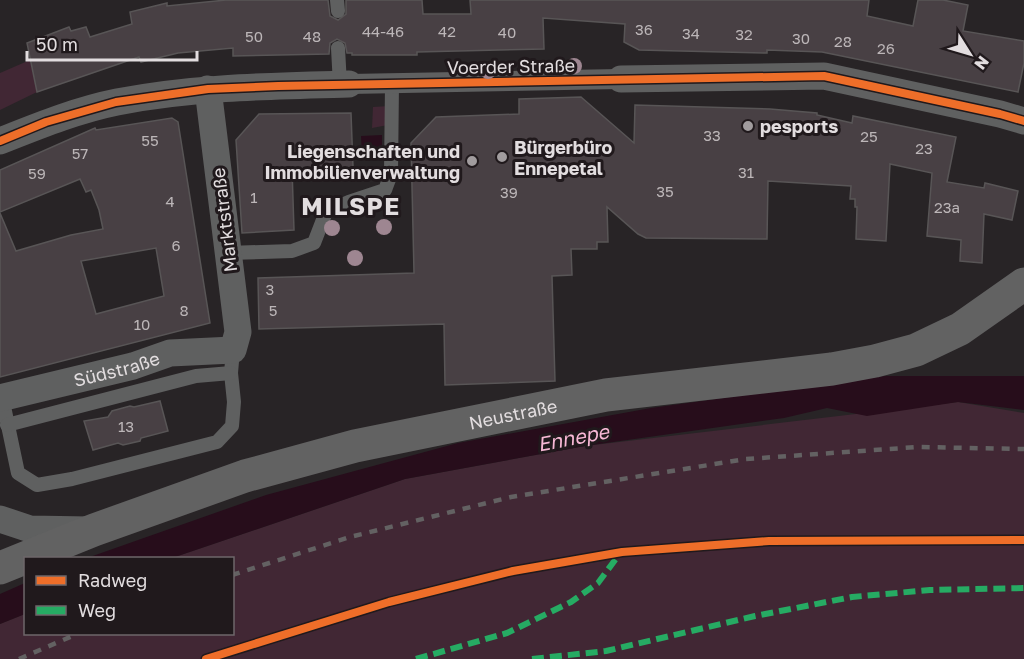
<svg xmlns="http://www.w3.org/2000/svg" width="1024" height="659" font-family="'Golos Text',sans-serif">
  <rect width="100%" height="100%" fill="#282426"/>
  <g fill="#412734">
    <path d="M 30,60 L 37,92 L 0,110 L 0,73 Z"/>
    <path d="M 389,106 L 388,125 L 372,128 L 373,107 Z"/>
    <path d="M 958,402 L 1024,413 L 1024,659 L 0,659 L 0,624 L 25,614 L 26,634 L 232,634 L 232,558 L 172,558 L 405,479 L 585,446 Z"/>
  </g>
  <g fill="#270d1b">
    <path d="M 382,135 L 382,155 L 362,155 L 361,136 Z"/>
    <path d="M 885,376 L 1024,376 L 1024,410 L 958,402 L 867,416 L 827,408 L 784,418 L 585,446 L 405,479 L 172,558 L 87,558 L 266,495 L 458,443 L 651,408 Z"/>
    <path d="M 25,583 L 25,614 L 0,624 L 0,594 Z"/>
  </g>
  <g fill="#484044" stroke="#585556" stroke-width="1.5" fill-rule="evenodd">
    <path d="M 226,0 L 328,0 L 330,16 L 338,20 L 346,14 L 346,0 L 422,0 L 423,14 L 471,14 L 470,0 L 869,0 L 867,16 L 913,26 L 918,0 L 943,0 L 968,5 L 963,31 L 1024,41 L 1024,63 L 1018,92 L 822,52 L 767,50 L 767,53 L 639,50 L 624,42 L 625,24 L 543,18 L 544,49 L 417,52 L 417,55 L 352,55 L 352,53 L 347,53 L 345,43 L 337,39 L 330,43 L 329,54 L 233,56 L 233,48 L 178,53 L 141,62 L 139,57 L 37,92 L 27,43 L 69,27 L 71,31 L 86,27 L 90,37 L 132,24 L 130,12 L 167,3 L 167,6 Z"/>
    <path d="M 581,97 L 634,143 L 635,105 L 770,109 L 817,113 L 817,115 L 852,123 L 853,116 L 956,137 L 947,182 L 984,188 L 985,183 L 1018,191 L 1012,220 L 984,214 L 982,263 L 960,261 L 961,240 L 927,236 L 932,173 L 890,164 L 886,241 L 856,239 L 857,207 L 855,207 L 855,199 L 850,199 L 851,186 L 768,181 L 767,239 L 646,238 L 638,234 L 607,207 L 608,242 L 597,242 L 597,249 L 571,249 L 572,275 L 552,276 L 555,381 L 445,385 L 444,324 L 259,329 L 258,278 L 414,273 L 411,143 L 436,117 L 519,114 L 519,99 Z"/>
    <path d="M 351,113 L 353,167 L 292,168 L 294,230 L 242,233 L 236,140 L 259,114 Z"/>
    <path d="M 172,118 L 178,122 L 210,323 L 0,377 L 0,213 L 16,251 L 71,235 L 103,229 L 99,210 L 91,190 L 86,192 L 80,179 L 0,212 L 0,170 L 95,128 L 96,130 ZM 156,248 L 164,296 L 96,314 L 81,261 Z"/>
    <path d="M 160,401 L 168,431 L 141,438 L 140,441 L 123,445 L 118,443 L 93,450 L 84,421 L 108,417 L 112,411 L 130,406 L 134,407 Z"/>
  </g>
  <g fill="none" stroke-linecap="round" stroke-linejoin="round">
    <g stroke="#5f6060" stroke-width="14">
      <path d="M 337,0 L 338,11"/>
      <path d="M 338,48 L 340,85"/>
      <path d="M 228,253 L 292,251 L 314,243 L 326,212 L 349,202 L 385,190 L 391,174 L 392,84"/>
      <path d="M 2,397 L 18,473 L 37,485 L 72,479 L 217,442 L 232,426 L 234,402 L 231,373 L 233,350"/>
      <path d="M 7,425 L 196,376 L 231,373"/>
    </g>
    <path stroke="#5f6060" stroke-width="20" d="M 349,84 L 621,79"/>
    <g stroke="#5f6060" stroke-width="27">
      <path d="M 621,79 L 824,76 L 1000,114 L 1024,121"/>
      <path d="M 0,141 C 38,126 77,110 117,102 C 194,87 272,86 349,84"/>
      <path id="s1" d="M 0,398 L 133,366 L 170,353 L 233,350 L 238,332 L 208,89"/>
      <path d="M 0,519 L 30,529 L 89,530"/>
    </g>
    <path stroke="#626262" stroke-width="33" id="s2" d="M 0,568 L 94,530 L 245,476 L 355,446 L 606,395 L 832,369 L 875,361 L 916,350 L 960,329 L 1024,284"/>
    <g stroke="#636162" stroke-width="4.5" stroke-dasharray="8 8" stroke-linecap="butt">
      <path d="M 232,575 L 350,537 L 511,497 L 746,459 L 918,447 L 1024,449"/>
      <path d="M 19,659 L 77,634"/>
    </g>
    <g stroke="#26ab63" stroke-width="6" stroke-dasharray="12 6" stroke-linecap="butt">
      <path d="M 416,659 L 507,633 L 571,602 L 598,583 L 621,552"/>
      <path d="M 532,659 L 606,651 L 755,616 L 852,597 L 930,590 L 1024,588"/>
    </g>
    <g stroke="#20191c" stroke-width="11">
      <g id="cycleway">
        <path d="M 0,141 L 46,122 L 116,102 L 208,89 L 278,86 L 824,76 L 1000,114 L 1024,121"/>
        <path d="M 206,659 L 389,602 L 513,571 L 622,552 L 769,541 L 1024,540"/>
      </g>
    </g>
    <use href="#cycleway" stroke="#ee6e29" stroke-width="8"/>
  </g>
  <g fill="#9e8691">
    <circle cx="574" cy="66" r="8"/>
    <circle cx="488" cy="71" r="8"/>
    <circle cx="384" cy="227" r="8"/>
    <circle cx="332" cy="228" r="8"/>
    <circle cx="355" cy="258" r="8"/>
  </g>
  <g fill="#a19c9e" stroke="#20191c" stroke-width="2">
    <circle cx="748" cy="126" r="6"/>
    <circle cx="502" cy="157" r="6"/>
    <circle cx="472" cy="161" r="6"/>
  </g>
  <g text-anchor="middle" dominant-baseline="central" stroke-width="6" stroke-linejoin="round" paint-order="stroke">
    <g font-size="15" fill="#bcb6b8">
      <text x="644" y="29">36</text>
      <text x="383" y="31">44-46</text>
      <text x="447" y="31">42</text>
      <text x="507" y="32">40</text>
      <text x="691" y="33">34</text>
      <text x="744" y="34">32</text>
      <text x="254" y="36">50</text>
      <text x="312" y="36">48</text>
      <text x="801" y="38">30</text>
      <text x="843" y="41">28</text>
      <text x="886" y="48">26</text>
      <text x="712" y="135">33</text>
      <text x="869" y="136">25</text>
      <text x="150" y="140">55</text>
      <text x="924" y="148">23</text>
      <text x="80" y="153">57</text>
      <text x="746" y="172">31</text>
      <text x="37" y="173">59</text>
      <text x="665" y="191">35</text>
      <text x="509" y="192">39</text>
      <text x="254" y="197">1</text>
      <text x="170" y="201">4</text>
      <text x="947" y="207">23a</text>
      <text x="176" y="245">6</text>
      <text x="270" y="289">3</text>
      <text x="184" y="310">8</text>
      <text x="273" y="310">5</text>
      <text x="142" y="324">10</text>
      <text x="126" y="426">13</text>
    </g>
    <g font-size="18" fill="#e2dddf" stroke="#20191c">
      <text transform="translate(511 66) rotate(-1)">Voerder Straße</text>
      <text transform="translate(224 220) rotate(-97)">Marktstraße</text>
      <text stroke="none"><textPath href="#s1" startOffset="120">Südstraße</textPath></text>
      <text stroke="none"><textPath href="#s2" startOffset="537">Neustraße</textPath></text>
    </g>
    <g font-size="18" font-weight="bold" fill="#e2dddf" stroke="#20191c" text-anchor="start">
      <text x="760" y="126">pesports</text>
      <text x="514" y="147">Bürgerbüro<tspan x="514" dy="21">Ennepetal</tspan></text>
      <text x="460" y="151" text-anchor="end">Liegenschaften und<tspan x="460" dy="21">Immobilienverwaltung</tspan></text>
    </g>
    <g font-size="20" font-style="italic" fill="#f7b8d5" stroke="#20191c">
      <text transform="translate(573 437) rotate(-11)">Ennepe</text>
    </g>
    <g font-size="24" font-weight="bold" letter-spacing="1.5" fill="#e2dddf" stroke="#20191c">
      <text x="351" y="205">MILSPE</text>
    </g>
  </g>
  <rect x="24" y="557" width="210" height="78" fill="#20191c" stroke="#6e676a" stroke-width="1.5"/>
  <rect x="36" y="576" width="30" height="9" fill="#ee6e29" stroke="#6e676a" stroke-width="1.5"/>
  <text x="78" y="587" font-size="18" fill="#e2dddf">Radweg</text>
  <rect x="36" y="606" width="30" height="9" fill="#26ab63" stroke="#6e676a" stroke-width="1.5"/>
  <text x="78" y="617" font-size="18" fill="#e2dddf">Weg</text>
  <g transform="translate(970 54) rotate(127)" stroke="#20191c" stroke-width="4.5" paint-order="stroke">
  <path d="M0-4.5L10 22L0 15L-10 22Z" fill="#e2dddf"/>
  <text y="-9" font-size="16" font-weight="bold" text-anchor="middle" fill="#e2dddf">N</text>
  </g>
  <path d="M27 51v9h170v-9" fill="none" stroke="#e2dddf" stroke-width="3"/>
  <text x="36" y="51" font-size="18" fill="#e2dddf" stroke="#20191c" stroke-width="4.5" paint-order="stroke">50 m</text>
</svg>
